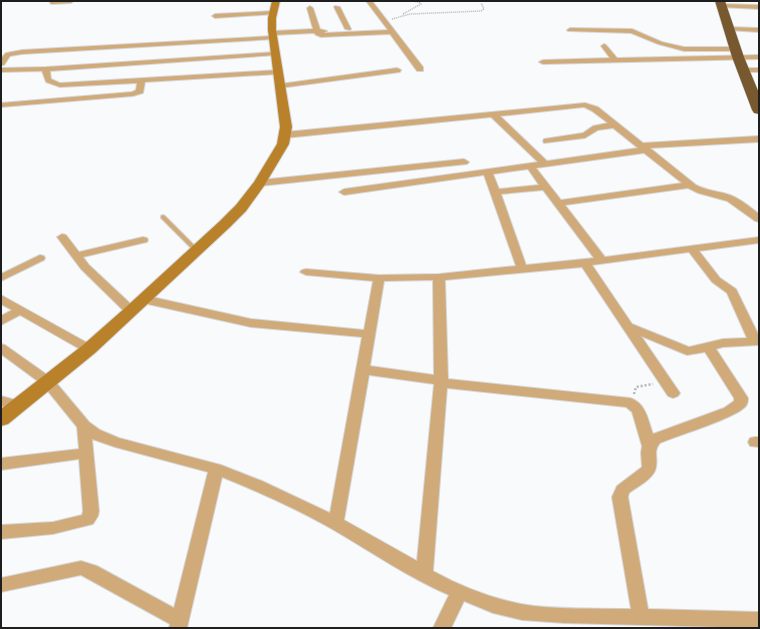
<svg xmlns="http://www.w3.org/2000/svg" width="760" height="629" font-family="'Sofia Sans Condensed',sans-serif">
  <rect width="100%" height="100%" fill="#f9fafc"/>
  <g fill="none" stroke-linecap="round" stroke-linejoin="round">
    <g stroke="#d6d7d9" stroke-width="2">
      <path id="lane" d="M 163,215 L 165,216 L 199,250 L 198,251 L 194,251 L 161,218 L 161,216 Z"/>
    </g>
    <g stroke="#d6d7d9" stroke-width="2">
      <g id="street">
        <path d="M 50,1 L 74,1 L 71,3 L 52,4 L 50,3 Z"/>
        <path d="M 366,1 L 372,1 L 423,67 L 423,71 L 417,71 L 390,34 L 321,37 L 316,35 L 314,33 L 273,35 L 270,33 L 273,31 L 313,29 L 307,8 L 310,6 L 313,8 L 320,29 L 327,31 L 324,33 L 388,30 Z"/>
        <path d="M 722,4 L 759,5 L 759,9 L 720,7 L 719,6 Z"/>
        <path d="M 335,6 L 340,7 L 351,29 L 350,30 L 345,29 L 334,7 Z"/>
        <path d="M 273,11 L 276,13 L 275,14 L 215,18 L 212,16 L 215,14 Z"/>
        <path d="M 729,27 L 759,28 L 759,32 L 727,30 L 727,28 Z"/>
        <path d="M 570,28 L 632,29 L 662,42 L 684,47 L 729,47 L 732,49 L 729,51 L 684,51 L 658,44 L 631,33 L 568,31 L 567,30 Z"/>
        <path d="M 273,36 L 276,38 L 275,39 L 22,54 L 10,56 L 4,65 L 1,65 L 1,58 L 6,53 L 22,50 Z"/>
        <path d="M 604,44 L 606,45 L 617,58 L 759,55 L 759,59 L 543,64 L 539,62 L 543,60 L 610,58 L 601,46 Z"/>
        <path d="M 275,52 L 277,53 L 277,55 L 50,71 L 51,79 L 60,83 L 278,70 L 282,72 L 278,74 L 145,82 L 143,93 L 133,96 L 1,107 L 1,103 L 132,92 L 136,90 L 137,83 L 60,87 L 46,82 L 42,71 L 1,72 L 1,68 L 46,67 Z"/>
        <path d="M 397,68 L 401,70 L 400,72 L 280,88 L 276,86 L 280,84 C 319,79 358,73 397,68 Z"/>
        <path d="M 740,68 L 759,68 L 759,72 L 743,72 L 739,70 Z"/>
        <path d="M 585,103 L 598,107 L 643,143 L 759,136 L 759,142 L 650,148 L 696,185 C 707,191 719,191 730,195 C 741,199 750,207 759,214 L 759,222 L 755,221 L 727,201 L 698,193 L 688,188 L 565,205 L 605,257 L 759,237 L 759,243 L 699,251 L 720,278 L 736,289 L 759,336 L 759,345 L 723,347 L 716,349 L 748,398 C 748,401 748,404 745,407 C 733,419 679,435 660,443 C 653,451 658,457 656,467 C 655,478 637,487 629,493 L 628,497 L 648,609 L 759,612 L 759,628 L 564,623 L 522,620 L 493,613 L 464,601 L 451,628 L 433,628 L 449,595 C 409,578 370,551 332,529 C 297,509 259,492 222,477 L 187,628 L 169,628 L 170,624 L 81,575 L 1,592 L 1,578 L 81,561 L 97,566 L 174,608 L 208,472 L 115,447 L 92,439 L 99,511 L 98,516 L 93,524 L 53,534 L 1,539 L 1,525 L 53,522 L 82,515 L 83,511 L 79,459 L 1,470 L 1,458 L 79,449 L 77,427 L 43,385 L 1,354 L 1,344 L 5,345 L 53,379 L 89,422 L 100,430 L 119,438 L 221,465 L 262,481 L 330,513 L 362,337 L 251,327 L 143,303 L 139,301 L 137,299 L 139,297 L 143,295 L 251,319 L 364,330 L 373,281 L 306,275 L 300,272 L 302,270 L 306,269 L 379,275 L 439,274 L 516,266 L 484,175 L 344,195 L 339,192 L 344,189 L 538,162 L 491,117 L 285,138 L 281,135 L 285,132 ZM 584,107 L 592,111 L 608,123 L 593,126 L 583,133 L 544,139 L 543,141 L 544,143 L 585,138 L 598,130 L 613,128 L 638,148 L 547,161 L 500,116 ZM 644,153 L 682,183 L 561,200 L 536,168 ZM 528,169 L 539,185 L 499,189 L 493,174 ZM 543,190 L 594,258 L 526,265 L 501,194 ZM 689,252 L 712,282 L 727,293 L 747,338 L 723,339 L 689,347 L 632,324 L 592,265 ZM 582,267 L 668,396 L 673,398 L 678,396 L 680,393 L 641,336 L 687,355 L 705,352 L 734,398 L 734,401 L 724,408 L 653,434 C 648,420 646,403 630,398 L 448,379 L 445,280 ZM 433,280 L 434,375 L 370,366 L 384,281 ZM 369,375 L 434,384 L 417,561 L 344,520 ZM 447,388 L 626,407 L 632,412 L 642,446 L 641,453 L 642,467 L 617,486 L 612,497 L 631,609 C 597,608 554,610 521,604 C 491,598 460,586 433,571 Z"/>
        <path d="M 464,159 L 469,162 L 467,164 L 260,186 L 255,183 L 260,180 Z"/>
        <path d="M 62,234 L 66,235 L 79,252 L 143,237 L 147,238 L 148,240 L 147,242 L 83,257 L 89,265 L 135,308 L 137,311 L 135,314 L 127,314 L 81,269 L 57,237 Z"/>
        <path d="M 40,255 L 44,256 L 45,258 L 44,260 L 1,281 L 1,274 Z"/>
        <path d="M 1,295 L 93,346 L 95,349 L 93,352 L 85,352 L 20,315 L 1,325 L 1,316 L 12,310 L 1,304 Z"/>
        <path d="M 1,396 L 23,402 L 25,405 L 23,408 L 18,410 L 1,406 Z"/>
        <path d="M 755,437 L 759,437 L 759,447 L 750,446 L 748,442 L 750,438 Z"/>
      </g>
    </g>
    <g stroke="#d6d7d9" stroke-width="2">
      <path id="secondary" d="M 272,1 L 280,1 L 276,18 L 276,30 L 292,127 L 289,144 L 264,186 L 246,211 L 230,227 L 95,353 L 8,424 L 1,426 L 1,409 L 83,345 L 125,308 L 220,221 L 236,205 L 254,182 L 277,144 L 280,127 L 268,30 L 268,18 Z"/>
    </g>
    <g stroke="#d6d7d9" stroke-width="1">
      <path id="highway" d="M 715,1 L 725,1 L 744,57 L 759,93 L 759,114 L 754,113 L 752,110 L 732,57 Z"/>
    </g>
    <g stroke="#b5b5b7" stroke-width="1.5" stroke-dasharray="1 1" stroke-linecap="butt">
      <path d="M 403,14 L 421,4 L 419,2 L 411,1"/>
      <path d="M 392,19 L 410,14 L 481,11 L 484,9 L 481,3"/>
    </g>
    <path stroke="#b5b5b7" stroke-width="2.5" stroke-dasharray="2 2" stroke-linecap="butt" d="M 634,394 L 636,387 L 653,384"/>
    <use href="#lane" fill="#d0aa78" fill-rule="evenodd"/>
    <use href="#street" fill="#d0aa78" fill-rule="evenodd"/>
    <use href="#secondary" fill="#ba812b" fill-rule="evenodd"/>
    <use href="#highway" fill="#78592f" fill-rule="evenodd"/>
  </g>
  <rect width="760" height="629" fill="none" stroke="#1e1e1f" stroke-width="4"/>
</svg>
